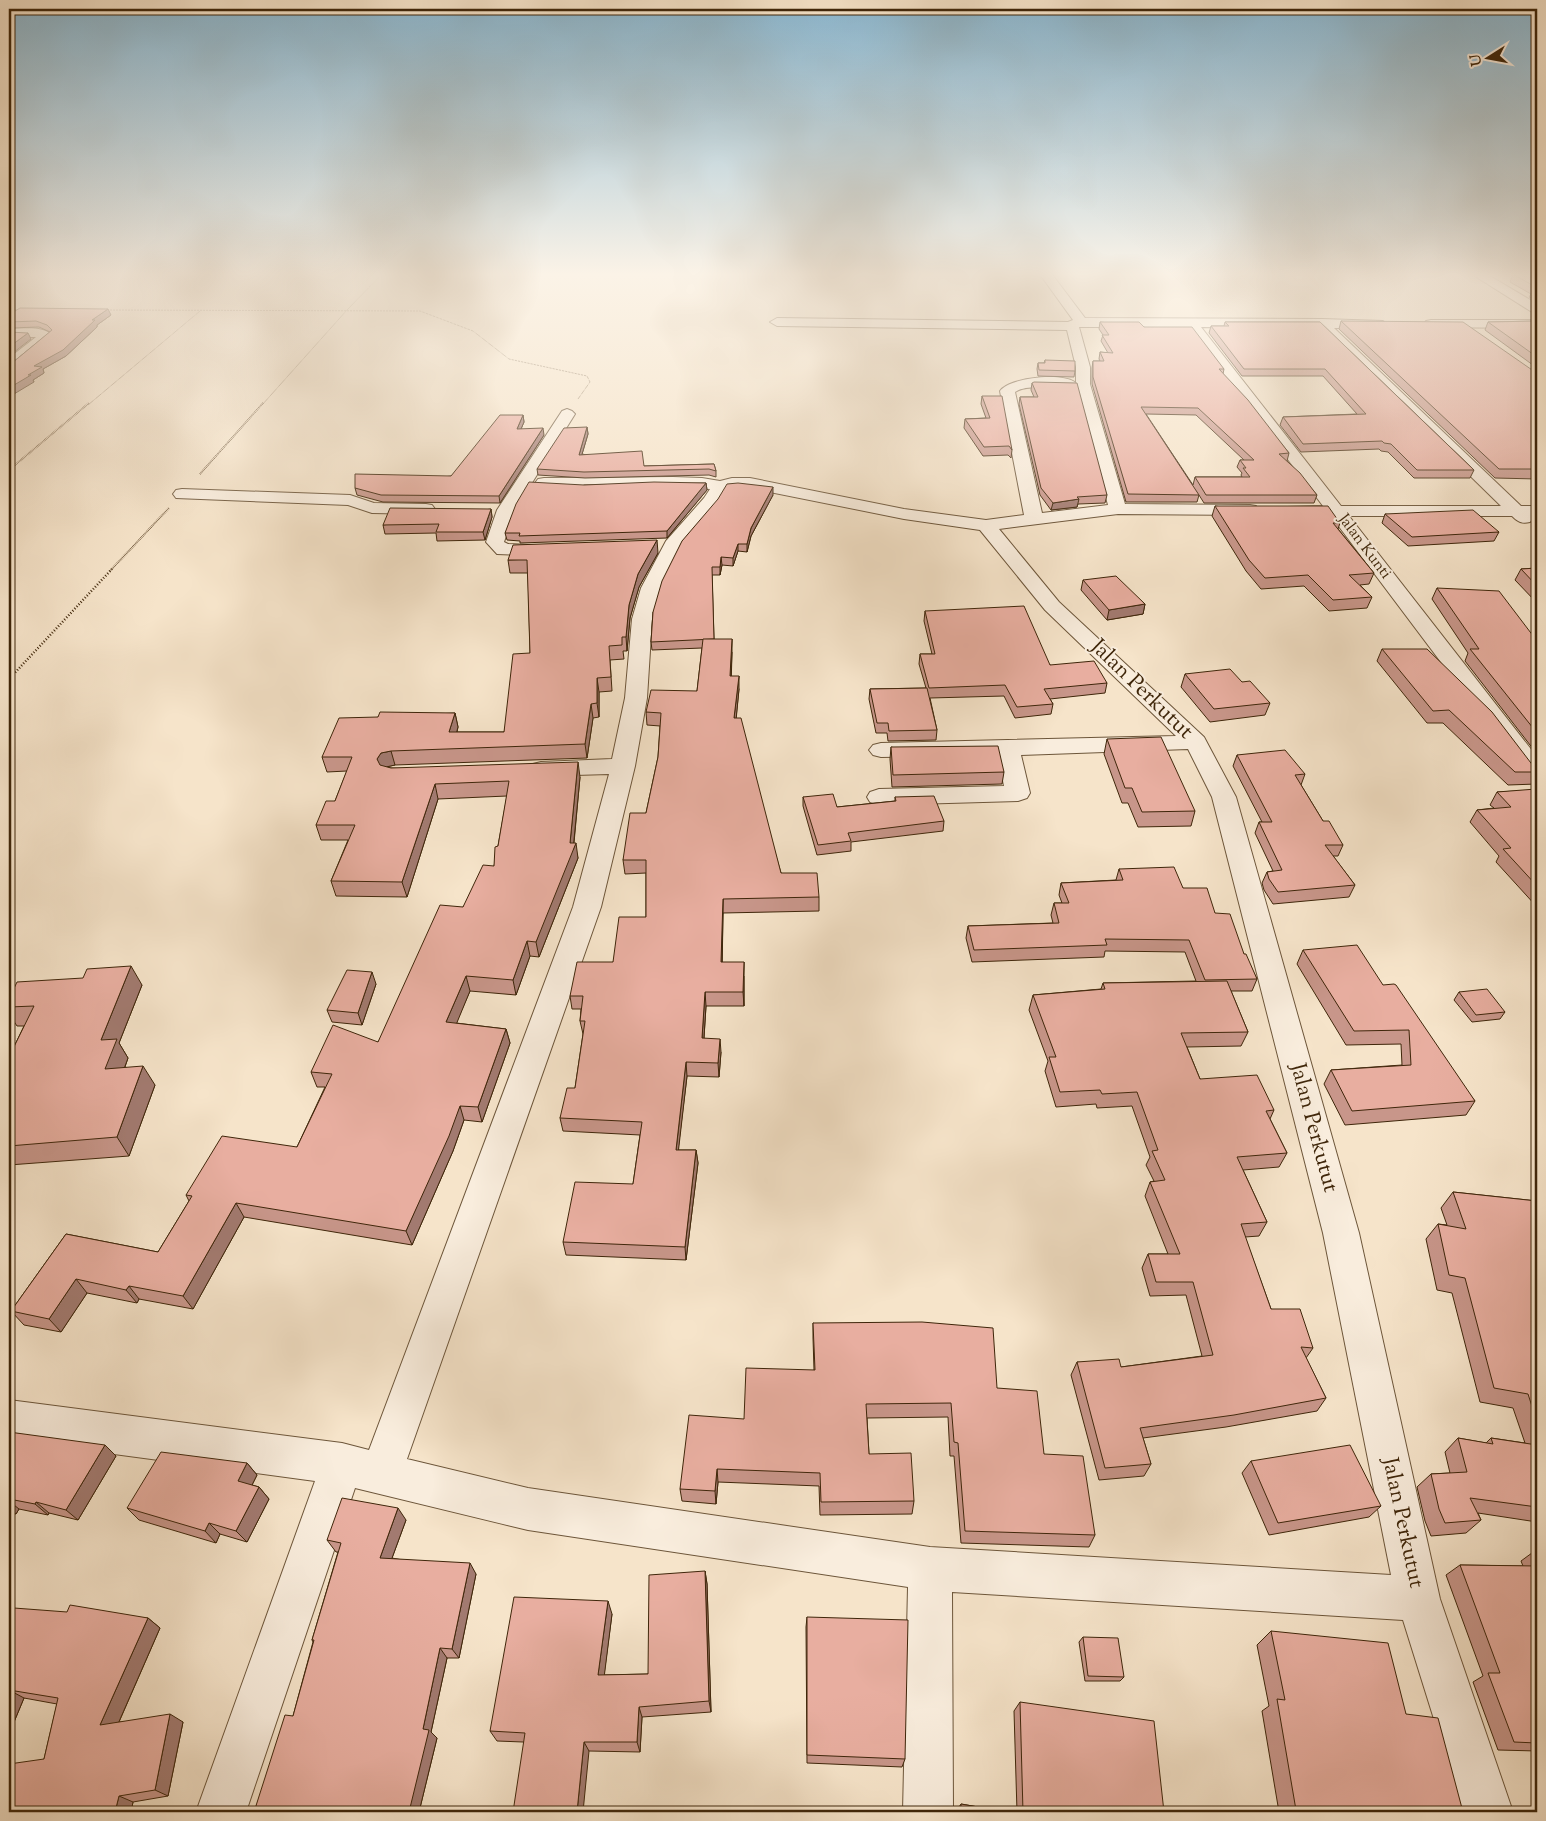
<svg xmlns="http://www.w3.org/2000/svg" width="1546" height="1821" font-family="'Sorts Mill Goudy',serif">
  <rect width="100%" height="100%" fill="#f6e4ca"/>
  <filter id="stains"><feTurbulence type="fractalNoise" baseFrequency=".004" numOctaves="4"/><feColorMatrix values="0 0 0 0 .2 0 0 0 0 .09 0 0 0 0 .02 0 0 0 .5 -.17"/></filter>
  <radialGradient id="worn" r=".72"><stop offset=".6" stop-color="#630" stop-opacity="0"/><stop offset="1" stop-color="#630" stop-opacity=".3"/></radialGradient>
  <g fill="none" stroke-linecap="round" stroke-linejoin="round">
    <g stroke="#6d563a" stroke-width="2">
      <g id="minor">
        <path d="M 1039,273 L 1051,273 L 1085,318 L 1322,319 L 1383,321 L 1385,324 L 1383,327 L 1378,328 L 1334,328 L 1521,506 L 1537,506 L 1537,516 L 1532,516 L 1533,518 L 1530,522 C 1522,524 1518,522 1512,516 L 1349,516 L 1537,757 L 1537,780 L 1528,778 L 1331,516 L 1287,515 L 1284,511 L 1287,507 L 1323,506 L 1188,327 L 1079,327 L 1090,367 L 1090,384 L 1125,504 L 1250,505 L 1256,506 L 1259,510 L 1256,514 L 1250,515 L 1118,514 L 999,529 L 1059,602 L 1204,737 L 1236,797 L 1359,1233 L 1440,1599 L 1513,1812 L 1463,1812 L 1403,1620 L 952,1592 L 953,1812 L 903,1812 L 908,1587 L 528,1530 L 355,1488 L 246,1812 L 196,1812 L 315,1481 L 9,1440 L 9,1400 L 342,1443 L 369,1450 L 573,907 L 609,774 L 541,776 L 533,774 L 529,769 L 533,764 L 541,762 L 612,759 L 625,698 L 632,619 L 641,588 L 666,541 L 704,498 L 710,489 L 657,487 L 544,488 L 538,487 L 535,483 L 538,479 L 544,478 L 673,477 L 702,478 L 720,481 L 732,478 L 750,478 L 904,509 L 986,520 L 1024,515 L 1000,391 C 1010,377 1064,372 1076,383 L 1076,367 L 1067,330 L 777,326 L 770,322 L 777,318 L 1068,322 L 1073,320 ZM 1201,327 L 1319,328 L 1501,506 L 1341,506 ZM 1076,385 L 1108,505 L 1042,513 L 1015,392 C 1032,381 1067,394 1076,385 ZM 732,488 L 750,488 L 904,519 L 980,530 L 1045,610 L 1176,736 L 881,743 L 873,745 L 869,750 L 873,755 L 881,757 L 998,755 L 1004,786 L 879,789 L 870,792 L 867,797 L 870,802 L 879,805 L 1018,801 L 1027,798 L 1030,793 L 1021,755 L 1188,749 L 1212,797 L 1323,1233 L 1391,1575 L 930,1547 L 528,1488 L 407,1459 L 601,907 L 635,766 L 647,698 L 652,619 L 661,588 L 681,547 L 717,505 L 726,490 Z"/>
        <path d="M 1470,273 L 1485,273 L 1537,304 L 1537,313 L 1532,312 Z"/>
        <path d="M 1431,320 L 1537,320 L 1537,328 L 1426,327 L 1424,324 L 1426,321 Z"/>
        <path d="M 9,329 C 22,329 43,325 53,336 L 14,368 L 9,369 L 9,358 L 36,337 L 9,337 Z"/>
        <path d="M 567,409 L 572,411 L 575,414 L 515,510 L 504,542 L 508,544 L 555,546 L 557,550 L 555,554 L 548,556 L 497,554 L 486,542 L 497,510 L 562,411 Z"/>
        <path d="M 182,489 L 350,495 L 374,503 L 426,504 L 432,505 L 435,509 L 432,513 L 426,514 L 372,513 L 348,505 L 176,498 L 173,494 L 176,490 Z"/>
      </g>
    </g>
    <g stroke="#3f260a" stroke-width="1" stroke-dasharray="0.5 1" stroke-linecap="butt">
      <path d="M 9,310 L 21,310"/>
      <path d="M 104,310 L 420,311 L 473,331 L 509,359 L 587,376 L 590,382 L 578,399"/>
      <path d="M 88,405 L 200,311"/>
      <path d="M 262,405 L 347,310 L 383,273"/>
    </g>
    <g stroke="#3f260a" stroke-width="2" stroke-dasharray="0.5 1" stroke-linecap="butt">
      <path d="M 9,470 L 89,403"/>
      <path d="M 200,474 L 263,403"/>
      <path d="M 110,571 L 169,508"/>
    </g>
    <path stroke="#3f260a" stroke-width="2.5" stroke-dasharray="1 2" stroke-linecap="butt" d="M 9,679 L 112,569"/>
    <use href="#minor" fill="#f9eddd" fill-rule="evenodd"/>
  </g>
  <g fill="#c8968a" stroke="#3f260a" fill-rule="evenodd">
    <path d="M 1513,274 L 1537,274 L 1537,302 L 1529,297 L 1531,294 L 1510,282 Z"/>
    <path d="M 9,311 L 111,315 L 97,325 L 97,327 L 66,356 L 43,369 L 44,373 L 33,380 L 34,382 L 12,363 L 50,332 L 39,327 L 9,328 Z"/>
    <path d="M 1341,321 L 1537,373 L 1537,479 L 1495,478 L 1339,329 Z"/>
    <path d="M 1537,321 L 1537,368 L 1485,330 L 1488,322 Z"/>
    <path d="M 1100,322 L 1144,327 L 1224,369 L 1223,374 L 1289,453 L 1287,461 L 1317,495 L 1314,503 L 1204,503 L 1199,495 L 1197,502 L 1126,502 L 1092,384 L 1092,368 L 1093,361 L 1100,361 L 1099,359 L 1100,352 L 1108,353 L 1101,341 L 1103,335 L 1099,329 ZM 1146,414 L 1196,415 L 1244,460 L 1240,460 L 1237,467 L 1242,473 L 1241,475 L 1242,477 L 1195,477 L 1193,485 Z"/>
    <path d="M 1225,322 L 1320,322 L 1474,470 L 1470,478 L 1414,478 L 1388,452 L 1381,451 L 1379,449 L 1301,452 L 1280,425 L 1283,417 L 1357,414 L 1323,376 L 1242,376 L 1209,333 L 1211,326 L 1224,326 Z"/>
    <path d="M 1045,360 L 1075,371 L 1074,377 L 1038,376 L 1037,369 L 1038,363 L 1044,363 Z"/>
    <path d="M 1032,383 L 1107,495 L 1105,503 L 1078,504 L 1077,507 L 1051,510 L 1040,495 L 1019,404 L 1020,397 L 1034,397 L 1031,390 Z"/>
    <path d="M 982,396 L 1012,450 L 1011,458 L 1008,455 L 983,456 L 964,428 L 965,419 L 986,418 L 981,404 Z"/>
    <path d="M 523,415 L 524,422 L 521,429 L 544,435 L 500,503 L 383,502 L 357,495 L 355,488 L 451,476 Z"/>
    <path d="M 587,427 L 588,434 L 582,454 L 644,466 L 714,464 L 716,471 L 716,477 L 709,475 L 585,478 L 538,475 L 537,469 Z"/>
    <path d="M 706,483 L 707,490 L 667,538 L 520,543 L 520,541 L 507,540 L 505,533 L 584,485 Z"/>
    <path d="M 773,495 L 751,536 L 747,552 L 738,551 L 733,566 L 722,565 L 720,575 L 712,575 L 714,639 L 732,652 L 731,676 L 739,689 L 736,718 L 781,873 L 819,897 L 819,911 L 723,913 L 722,962 L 744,976 L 744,1006 L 706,1006 L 704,1038 L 721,1052 L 719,1077 L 687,1076 L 678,1150 L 696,1150 L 698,1163 L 686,1260 L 566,1255 L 563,1242 L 633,1184 L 640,1135 L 563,1131 L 560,1118 L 575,1088 L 583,1034 L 580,1021 L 581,1009 L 572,1009 L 570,996 L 613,962 L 646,917 L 646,873 L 625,874 L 623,860 L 646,813 L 658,757 L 660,726 L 647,725 L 646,712 L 697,691 L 702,648 L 652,650 L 651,642 L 653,612 Z"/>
    <path d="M 1215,506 L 1340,523 L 1338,529 L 1374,573 L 1369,584 L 1360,585 L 1372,597 L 1367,608 L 1329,611 L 1304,586 L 1261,589 L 1246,571 L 1212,516 Z"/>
    <path d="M 491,509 L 492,517 L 485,540 L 437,541 L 436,533 L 385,534 L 383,525 Z"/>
    <path d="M 1385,514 L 1499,532 L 1494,541 L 1408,546 L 1382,523 Z"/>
    <path d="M 658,553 L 639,587 L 630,618 L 627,651 L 623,651 L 624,659 L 610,660 L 612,691 L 599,692 L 599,717 L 593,718 L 587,758 L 395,765 L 386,767 L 391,768 L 580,777 L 574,843 L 578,858 L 539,957 L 530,956 L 516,995 L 470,991 L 456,1023 L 506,1029 L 510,1043 L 482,1122 L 464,1120 L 453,1151 L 412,1245 L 244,1217 L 193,1309 L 139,1299 L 137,1303 L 87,1293 L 61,1332 L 24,1325 L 11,1311 L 66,1234 L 158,1252 L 189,1201 L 186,1195 L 297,1147 L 325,1087 L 317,1087 L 311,1072 L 378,1042 L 463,907 L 494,866 L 498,846 L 507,796 L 438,799 L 407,897 L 336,896 L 331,881 L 348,840 L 321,840 L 316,825 L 335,801 L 347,771 L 327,772 L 322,757 L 378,717 L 455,713 L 458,727 L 457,732 L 504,732 L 530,653 L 528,573 L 510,573 L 508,560 Z"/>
    <path d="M 1537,568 L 1537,603 L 1515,580 L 1521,569 Z"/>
    <path d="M 1083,580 L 1145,604 L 1143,614 L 1107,620 L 1081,590 Z"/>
    <path d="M 1437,588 L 1537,641 L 1537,754 L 1465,661 L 1468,653 L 1432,599 Z"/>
    <path d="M 925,611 L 1050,665 L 1107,683 L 1105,693 L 1050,699 L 1053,704 L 1051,714 L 1015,718 L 1004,696 L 930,698 L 937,730 L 936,740 L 888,741 L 887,733 L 876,733 L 869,699 L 870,689 L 926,688 L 919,664 L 920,654 L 932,654 L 924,621 Z"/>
    <path d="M 1382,649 L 1534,767 L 1537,767 L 1537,784 L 1508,785 L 1443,723 L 1427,723 L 1377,661 Z"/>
    <path d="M 1185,674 L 1242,682 L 1270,703 L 1265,715 L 1210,722 L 1181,687 Z"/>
    <path d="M 1107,739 L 1195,811 L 1191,826 L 1138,827 L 1128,803 L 1122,803 L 1104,754 Z"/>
    <path d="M 891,747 L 1004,772 L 1002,784 L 892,787 L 890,759 Z"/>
    <path d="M 1237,755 L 1305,774 L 1301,785 L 1323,821 L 1343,845 L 1338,856 L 1333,856 L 1355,885 L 1349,897 L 1273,904 L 1264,890 L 1262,883 L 1267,872 L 1273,871 L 1255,833 L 1259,822 L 1262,822 L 1233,766 Z"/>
    <path d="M 1537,790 L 1537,907 L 1496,862 L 1499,856 L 1470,822 L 1477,810 L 1494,808 L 1490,805 L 1497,792 Z"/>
    <path d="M 803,797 L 837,807 L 895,801 L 895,797 L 944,821 L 943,831 L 851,842 L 851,851 L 817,855 L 803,806 Z"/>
    <path d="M 1119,869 L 1183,888 L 1215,913 L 1244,954 L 1257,979 L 1252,991 L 1231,991 L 1248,1032 L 1241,1046 L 1187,1047 L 1200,1079 L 1274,1110 L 1270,1119 L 1287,1153 L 1279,1167 L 1243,1170 L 1267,1222 L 1259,1236 L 1245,1237 L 1271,1309 L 1313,1348 L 1306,1358 L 1326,1398 L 1317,1411 L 1226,1427 L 1143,1438 L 1151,1464 L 1144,1476 L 1099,1480 L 1071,1375 L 1077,1362 L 1121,1367 L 1202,1356 L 1186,1295 L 1150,1296 L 1142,1268 L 1148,1254 L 1168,1254 L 1145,1196 L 1150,1182 L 1154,1181 L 1146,1165 L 1150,1157 L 1132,1106 L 1097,1108 L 1096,1104 L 1056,1107 L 1045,1071 L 1048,1061 L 1029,1010 L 1033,995 L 1101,989 L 1103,983 L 1196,981 L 1185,952 L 1105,951 L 1104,957 L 972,962 L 966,938 L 968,926 L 1053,923 L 1051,915 L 1054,903 L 1062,903 L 1059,895 L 1061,883 L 1116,880 Z"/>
    <path d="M 1303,950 L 1383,985 L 1475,1101 L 1466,1115 L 1345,1125 L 1324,1084 L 1331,1070 L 1402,1065 L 1401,1044 L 1346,1045 L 1297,964 Z"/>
    <path d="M 376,984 L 362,1025 L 332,1022 L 327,1010 Z"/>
    <path d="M 142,985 L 119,1043 L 128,1058 L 125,1067 L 155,1085 L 129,1156 L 9,1165 L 9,1057 L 24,1026 L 17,1026 L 9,1014 L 9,999 Z"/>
    <path d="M 1459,992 L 1505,1012 L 1500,1019 L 1472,1022 L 1454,1000 Z"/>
    <path d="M 1453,1192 L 1537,1201 L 1537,1522 L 1478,1513 L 1481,1520 L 1466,1533 L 1431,1536 L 1425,1521 L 1417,1487 L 1431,1474 L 1450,1473 L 1445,1452 L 1458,1438 L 1486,1443 L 1491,1438 L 1525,1443 L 1513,1408 L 1480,1402 L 1452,1293 L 1437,1290 L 1426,1239 L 1438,1224 L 1447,1225 L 1441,1208 Z"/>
    <path d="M 813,1323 L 997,1388 L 1044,1454 L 1095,1535 L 1089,1547 L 961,1543 L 954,1456 L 950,1456 L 948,1417 L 867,1418 L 869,1454 L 914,1501 L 912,1514 L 820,1515 L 819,1486 L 718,1482 L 716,1504 L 682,1501 L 680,1489 L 744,1419 L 814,1370 L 813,1338 Z"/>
    <path d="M 9,1432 L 116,1456 L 78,1520 L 49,1513 L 48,1515 L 19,1509 L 16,1514 L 9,1513 Z"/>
    <path d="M 1251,1461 L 1381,1506 L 1369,1517 L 1269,1535 L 1242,1473 Z"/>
    <path d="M 247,1463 L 257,1475 L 252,1485 L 259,1487 L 269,1499 L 247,1542 L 220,1534 L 216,1543 L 139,1520 L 127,1508 Z"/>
    <path d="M 406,1520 L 392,1558 L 476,1574 L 459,1658 L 447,1658 L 431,1732 L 437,1738 L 419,1812 L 254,1812 L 293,1716 L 313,1642 L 312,1640 L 338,1552 L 336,1552 L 327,1540 Z"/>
    <path d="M 1536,1550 L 1537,1550 L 1537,1751 L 1498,1750 L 1473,1682 L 1483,1676 L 1446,1575 L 1460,1565 L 1523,1566 L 1521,1561 Z"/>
    <path d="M 705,1571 L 707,1584 L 711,1712 L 642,1717 L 640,1752 L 589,1751 L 523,1742 L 497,1741 L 490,1731 L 612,1614 L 604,1675 L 648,1674 Z"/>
    <path d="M 807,1617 L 905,1759 L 902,1767 L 807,1763 L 806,1627 Z"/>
    <path d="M 148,1618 L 160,1628 L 119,1722 L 183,1722 L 168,1796 L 133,1802 L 131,1812 L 9,1812 L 44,1759 L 57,1704 L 24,1698 L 9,1734 L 9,1619 Z"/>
    <path d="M 1271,1631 L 1406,1714 L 1463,1812 L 1279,1812 L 1262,1711 L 1269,1706 L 1257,1645 Z"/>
    <path d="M 1083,1637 L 1124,1677 L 1120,1681 L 1085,1681 L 1079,1642 Z"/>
    <path d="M 1020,1702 L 1164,1812 L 1017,1812 L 1014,1711 Z"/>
    <path d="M 961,1804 L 1007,1812 L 957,1812 L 957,1810 Z"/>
  </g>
  <g fill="#a27a70" stroke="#3f260a">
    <path d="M 108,309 L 111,315 L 97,325 L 97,327 L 66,356 L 43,369 L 44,373 L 33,380 L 34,382 L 9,397 L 9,388 L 34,366 L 92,320 Z"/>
    <path d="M 28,333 L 31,339 L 9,356 L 9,347 Z"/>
    <path d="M 523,415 L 524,422 L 518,436 L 517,429 Z"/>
    <path d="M 587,427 L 588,434 L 580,461 L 579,455 Z"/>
    <path d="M 543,428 L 544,435 L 500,503 L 499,496 Z"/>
    <path d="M 706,483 L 707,490 L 667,538 L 667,531 Z"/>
    <path d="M 773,487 L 773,495 L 751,536 L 747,552 L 747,544 L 751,528 Z"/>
    <path d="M 1079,499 L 1077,507 L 1051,510 L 1053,503 Z"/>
    <path d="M 491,509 L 492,517 L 485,540 L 483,532 Z"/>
    <path d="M 657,540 L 658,553 L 639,587 L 630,618 L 627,651 L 626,637 L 629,605 L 638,574 Z"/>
    <path d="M 738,544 L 738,551 L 733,566 L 733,558 Z"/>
    <path d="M 721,557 L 722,565 L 720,575 L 720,567 Z"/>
    <path d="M 1145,604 L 1143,614 L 1107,620 L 1109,610 Z"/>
    <path d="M 732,639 L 732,652 L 731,688 L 730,676 Z"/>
    <path d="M 739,676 L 739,689 L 735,731 L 734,718 Z"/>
    <path d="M 597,678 L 599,692 L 599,717 L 597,703 Z"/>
    <path d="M 591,704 L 593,718 L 587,758 L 585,744 Z"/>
    <path d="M 455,713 L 458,727 L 453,746 L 449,732 Z"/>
    <path d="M 391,751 L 395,765 L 386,767 L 381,773 L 377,759 L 381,753 Z"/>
    <path d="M 578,762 L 580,777 L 573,850 L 576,843 L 578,858 L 539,957 L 536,942 L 570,843 Z"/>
    <path d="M 435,784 L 438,799 L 407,897 L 402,882 Z"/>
    <path d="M 723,899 L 723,913 L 722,976 L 721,962 Z"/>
    <path d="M 527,941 L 530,956 L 516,995 L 513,980 Z"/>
    <path d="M 744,962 L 744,1006 L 743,992 Z"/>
    <path d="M 131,966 L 142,985 L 119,1043 L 128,1058 L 117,1088 L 105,1069 L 101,1040 Z"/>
    <path d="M 372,972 L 376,984 L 362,1025 L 358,1013 Z"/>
    <path d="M 466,976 L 470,991 L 451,1037 L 446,1022 Z"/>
    <path d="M 705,992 L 706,1006 L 703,1052 L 702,1038 Z"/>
    <path d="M 506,1029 L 510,1043 L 482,1122 L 478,1107 Z"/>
    <path d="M 720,1039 L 721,1052 L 719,1077 L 718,1063 Z"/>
    <path d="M 686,1062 L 687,1076 L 677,1163 L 676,1150 Z"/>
    <path d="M 143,1066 L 155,1085 L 129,1156 L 117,1137 Z"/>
    <path d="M 460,1106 L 464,1120 L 453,1151 L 412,1245 L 406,1231 Z"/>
    <path d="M 696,1150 L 698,1163 L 686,1260 L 685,1247 Z"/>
    <path d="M 236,1203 L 244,1217 L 193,1309 L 183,1296 Z"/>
    <path d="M 76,1279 L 87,1293 L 61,1332 L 49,1319 Z"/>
    <path d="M 129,1286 L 139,1299 L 137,1303 L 126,1290 Z"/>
    <path d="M 105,1445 L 116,1456 L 78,1520 L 66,1510 Z"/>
    <path d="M 247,1463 L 257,1475 L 248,1493 L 238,1481 Z"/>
    <path d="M 717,1469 L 718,1482 L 716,1504 L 715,1491 Z"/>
    <path d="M 259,1487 L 269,1499 L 247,1542 L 236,1531 Z"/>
    <path d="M 9,1501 L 19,1509 L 16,1514 L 9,1509 Z"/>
    <path d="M 36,1502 L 49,1513 L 48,1515 L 35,1504 Z"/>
    <path d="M 398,1508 L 406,1520 L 388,1569 L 380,1558 Z"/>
    <path d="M 209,1523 L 220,1534 L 216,1543 L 205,1531 Z"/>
    <path d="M 470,1563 L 476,1574 L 459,1658 L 452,1649 Z"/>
    <path d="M 705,1571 L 707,1584 L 711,1712 L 709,1701 Z"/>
    <path d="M 608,1601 L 612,1614 L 603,1686 L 598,1675 Z"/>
    <path d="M 148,1618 L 160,1628 L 114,1733 L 100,1725 Z"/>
    <path d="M 440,1648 L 447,1658 L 431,1732 L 437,1738 L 419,1812 L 409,1812 L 423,1729 Z"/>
    <path d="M 9,1690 L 24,1698 L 9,1734 Z"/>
    <path d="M 639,1707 L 642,1717 L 640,1752 L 637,1742 Z"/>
    <path d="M 170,1714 L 183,1722 L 168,1796 L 155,1790 Z"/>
    <path d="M 584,1742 L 589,1751 L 583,1812 L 577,1812 Z"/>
    <path d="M 119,1796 L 133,1802 L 131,1812 L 115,1812 Z"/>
  </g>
  <g fill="#e8aea0" stroke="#3f260a">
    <path d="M 1513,274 L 1537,274 L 1537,288 Z"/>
    <path d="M 20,308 L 108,309 L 92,320 L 95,320 L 63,350 L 34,366 L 42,367 L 28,375 L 31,375 L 9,388 L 9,364 L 12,363 L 52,330 L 47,325 L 36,321 L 9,322 L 9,311 L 15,311 Z"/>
    <path d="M 1341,321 L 1463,322 L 1535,372 L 1537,373 L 1537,469 L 1499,469 Z"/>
    <path d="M 1537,321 L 1537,357 L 1488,322 Z"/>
    <path d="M 1100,322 L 1139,322 L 1144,327 L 1192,327 L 1224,369 L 1219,369 L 1248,400 L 1289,453 L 1279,454 L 1300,473 L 1317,495 L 1206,495 L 1195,477 L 1250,477 L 1243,468 L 1246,468 L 1240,460 L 1254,460 L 1198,408 L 1141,407 L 1199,495 L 1128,494 L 1093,377 L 1093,361 L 1104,361 L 1100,352 L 1113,353 L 1102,335 L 1109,335 Z"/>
    <path d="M 1225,322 L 1320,322 L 1474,470 L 1417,470 L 1391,444 L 1384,443 L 1382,441 L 1303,444 L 1283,417 L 1366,414 L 1325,369 L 1244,369 L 1211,326 L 1229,326 Z"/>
    <path d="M 9,332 L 28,333 L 9,347 Z"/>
    <path d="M 1045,360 L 1075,361 L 1075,371 L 1039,370 L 1038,363 L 1045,363 Z"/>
    <path d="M 1034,382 L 1077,383 L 1107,495 L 1077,497 L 1079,499 L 1053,503 L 1041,488 L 1020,397 L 1038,397 L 1032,383 Z"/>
    <path d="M 982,396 L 1002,396 L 1012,450 L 1009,446 L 984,447 L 965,419 L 990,418 Z"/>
    <path d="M 500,415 L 523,415 L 517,429 L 543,428 L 499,496 L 381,495 L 355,488 L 355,474 L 451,476 Z"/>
    <path d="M 587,427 L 579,455 L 642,451 L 644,466 L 714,464 L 716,471 L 709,469 L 584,472 L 537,469 L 564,428 Z"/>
    <path d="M 529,482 L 584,485 L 654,482 L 706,483 L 667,531 L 519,536 L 520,533 L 505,533 L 516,504 Z"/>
    <path d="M 738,483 L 773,487 L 751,528 L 747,544 L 738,544 L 733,558 L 721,557 L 720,567 L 712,567 L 714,639 L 651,642 L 653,612 L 662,581 L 682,541 L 718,499 L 727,484 Z"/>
    <path d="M 1215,506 L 1328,506 L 1340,523 L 1333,523 L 1374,573 L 1349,575 L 1372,597 L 1333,600 L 1308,575 L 1265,578 L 1249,560 Z"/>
    <path d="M 390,508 L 491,509 L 483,532 L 436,532 L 439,524 L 383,525 Z"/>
    <path d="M 1473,510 L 1499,532 L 1412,537 L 1385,514 Z"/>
    <path d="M 657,540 L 638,574 L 629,605 L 626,637 L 622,637 L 622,645 L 609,646 L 611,677 L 597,678 L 597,703 L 591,704 L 585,744 L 391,751 L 381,753 L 377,759 L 380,765 L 391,768 L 578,762 L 570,843 L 576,843 L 536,942 L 527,941 L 513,980 L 466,976 L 446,1022 L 506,1029 L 478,1107 L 460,1106 L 449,1136 L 406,1231 L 236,1203 L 183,1296 L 129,1286 L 126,1290 L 76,1279 L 49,1319 L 11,1311 L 66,1234 L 158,1252 L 192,1196 L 186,1195 L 222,1136 L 297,1147 L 332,1074 L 311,1072 L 333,1025 L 378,1042 L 440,905 L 463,907 L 483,865 L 494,866 L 495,847 L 498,846 L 509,781 L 435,784 L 402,882 L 331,881 L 355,825 L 316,825 L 326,801 L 335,801 L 352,757 L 322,757 L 339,718 L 378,717 L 380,712 L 455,713 L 449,732 L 504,732 L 513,654 L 530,653 L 527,560 L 508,560 L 513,545 Z"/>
    <path d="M 1537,568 L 1537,586 L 1521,569 Z"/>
    <path d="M 1116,576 L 1145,604 L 1109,610 L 1083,580 Z"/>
    <path d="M 1437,588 L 1499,591 L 1537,641 L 1537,733 L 1470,649 L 1479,649 Z"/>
    <path d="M 1024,606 L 1050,665 L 1094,661 L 1107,683 L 1044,689 L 1053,704 L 1017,707 L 1005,685 L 929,688 L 920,654 L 935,654 L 925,611 Z"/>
    <path d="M 703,639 L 732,639 L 730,676 L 739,676 L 734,718 L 741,718 L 781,873 L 817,873 L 819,897 L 723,899 L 721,962 L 744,962 L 743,992 L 705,992 L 702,1038 L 720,1039 L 718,1063 L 686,1062 L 676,1150 L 696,1150 L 685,1247 L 563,1242 L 575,1182 L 633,1184 L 642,1122 L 560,1118 L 567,1088 L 575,1088 L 585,1021 L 580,1021 L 583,996 L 570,996 L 577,962 L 613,962 L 619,917 L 646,917 L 646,860 L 623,860 L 630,813 L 646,813 L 658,757 L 661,713 L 646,712 L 651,690 L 697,691 Z"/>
    <path d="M 1382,649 L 1427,649 L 1492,712 L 1534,767 L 1537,767 L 1537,772 L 1515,772 L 1449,710 L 1433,711 Z"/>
    <path d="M 1230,669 L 1242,682 L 1250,681 L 1270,703 L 1214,709 L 1185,674 Z"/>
    <path d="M 927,688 L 937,730 L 889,731 L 888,723 L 877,723 L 870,689 Z"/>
    <path d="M 1161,737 L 1195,811 L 1142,812 L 1132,788 L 1125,788 L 1107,739 Z"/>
    <path d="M 998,746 L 1004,772 L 893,775 L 891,747 Z"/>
    <path d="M 1285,750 L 1305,774 L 1295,775 L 1323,821 L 1329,821 L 1343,845 L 1325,845 L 1355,885 L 1278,892 L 1269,879 L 1267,872 L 1282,870 L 1259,822 L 1272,822 L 1237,755 Z"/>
    <path d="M 1536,789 L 1537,790 L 1537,886 L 1503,849 L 1511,848 L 1477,810 L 1511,807 L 1497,792 Z"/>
    <path d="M 833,794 L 837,807 L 896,801 L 895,797 L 934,796 L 944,821 L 848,833 L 851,841 L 818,845 L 803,797 Z"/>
    <path d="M 1174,867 L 1183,888 L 1207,888 L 1215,913 L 1230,914 L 1244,954 L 1246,954 L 1257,979 L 1205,980 L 1189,940 L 1105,939 L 1107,945 L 974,950 L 968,926 L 1059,923 L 1054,903 L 1069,903 L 1061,883 L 1123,880 L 1119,869 Z"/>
    <path d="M 1357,945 L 1383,985 L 1394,984 L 1396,985 L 1475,1101 L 1352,1111 L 1331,1070 L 1411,1065 L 1409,1030 L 1354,1031 L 1303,950 Z"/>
    <path d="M 131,966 L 101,1040 L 117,1039 L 105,1069 L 143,1066 L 117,1137 L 9,1146 L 9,1057 L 34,1006 L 9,1007 L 9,999 L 17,982 L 83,978 L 87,969 Z"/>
    <path d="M 347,970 L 372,972 L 358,1013 L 327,1010 Z"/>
    <path d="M 1227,981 L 1248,1032 L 1181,1033 L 1200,1079 L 1257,1075 L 1274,1110 L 1266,1111 L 1287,1153 L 1237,1157 L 1267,1222 L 1241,1224 L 1271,1309 L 1300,1309 L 1313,1348 L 1301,1347 L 1326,1398 L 1234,1415 L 1140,1428 L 1151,1464 L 1105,1468 L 1077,1362 L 1119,1359 L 1121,1367 L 1213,1355 L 1193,1282 L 1156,1282 L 1148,1254 L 1180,1254 L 1150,1182 L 1165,1180 L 1152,1151 L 1158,1150 L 1137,1092 L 1102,1094 L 1100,1090 L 1060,1092 L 1049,1057 L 1056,1057 L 1033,995 L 1105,989 L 1103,983 Z"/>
    <path d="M 1487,989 L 1505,1012 L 1476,1015 L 1459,992 Z"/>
    <path d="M 1453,1192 L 1537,1201 L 1537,1422 L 1528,1394 L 1494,1388 L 1465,1278 L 1449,1275 L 1438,1224 L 1466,1229 Z"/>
    <path d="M 922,1322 L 993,1328 L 997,1388 L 1037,1391 L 1044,1454 L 1083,1456 L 1095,1535 L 965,1531 L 958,1443 L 954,1442 L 951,1403 L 866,1404 L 869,1454 L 911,1453 L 914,1501 L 821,1502 L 820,1473 L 717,1469 L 715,1491 L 680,1489 L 689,1415 L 744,1419 L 746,1368 L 815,1370 L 813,1323 Z"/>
    <path d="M 9,1432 L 105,1445 L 66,1510 L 36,1502 L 35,1504 L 9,1499 Z"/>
    <path d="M 1458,1438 L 1493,1444 L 1491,1438 L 1537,1445 L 1537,1507 L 1470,1498 L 1481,1520 L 1445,1523 L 1439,1509 L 1431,1474 L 1467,1472 Z"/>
    <path d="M 1350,1445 L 1381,1506 L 1278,1523 L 1251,1461 Z"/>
    <path d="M 161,1452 L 247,1463 L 238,1481 L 259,1487 L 236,1531 L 209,1523 L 205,1531 L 127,1508 Z"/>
    <path d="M 342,1498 L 398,1508 L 380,1558 L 470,1563 L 452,1649 L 440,1648 L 423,1729 L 429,1730 L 409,1812 L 254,1812 L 285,1715 L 293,1716 L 314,1640 L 312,1640 L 341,1543 L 327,1540 Z"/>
    <path d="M 1460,1565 L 1537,1566 L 1537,1743 L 1514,1742 L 1488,1673 L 1500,1673 Z"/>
    <path d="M 705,1571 L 709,1701 L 639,1707 L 637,1742 L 584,1742 L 577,1812 L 513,1812 L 525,1733 L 490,1731 L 514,1597 L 608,1601 L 598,1675 L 648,1674 L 649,1575 Z"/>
    <path d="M 70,1605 L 148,1618 L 100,1725 L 170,1714 L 155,1790 L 119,1796 L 115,1812 L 9,1812 L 9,1764 L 44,1759 L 58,1698 L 9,1690 L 9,1619 L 14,1608 L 67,1612 Z"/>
    <path d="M 807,1617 L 908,1620 L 905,1759 L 807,1755 Z"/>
    <path d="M 1271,1631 L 1388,1643 L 1406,1714 L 1438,1718 L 1463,1812 L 1314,1812 L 1296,1810 L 1277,1699 L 1285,1700 Z"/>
    <path d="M 1083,1637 L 1118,1638 L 1124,1677 L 1088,1676 Z"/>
    <path d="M 1020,1702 L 1154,1721 L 1164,1812 L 1023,1812 Z"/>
    <path d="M 961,1804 L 1007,1812 L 961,1812 Z"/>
  </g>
  <linearGradient id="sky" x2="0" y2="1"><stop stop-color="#8ab8d2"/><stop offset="0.52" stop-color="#fbf3e7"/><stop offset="1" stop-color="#fbf3e7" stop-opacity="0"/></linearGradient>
  <rect width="1546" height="528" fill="url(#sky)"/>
  <g text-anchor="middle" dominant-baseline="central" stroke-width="4" stroke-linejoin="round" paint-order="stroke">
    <g font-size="16" fill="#3f260a" stroke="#f9eddd">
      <text transform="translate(1364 547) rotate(53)">Jalan Kunti</text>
    </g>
    <g font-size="22" fill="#3f260a" stroke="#f9eddd">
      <text transform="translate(1141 690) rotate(44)">Jalan Perkutut</text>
      <text transform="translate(1313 1128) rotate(75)">Jalan Perkutut</text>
      <text transform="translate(1402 1523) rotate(78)">Jalan Perkutut</text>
    </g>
  </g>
  <rect width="1546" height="1821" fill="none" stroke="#f6e4ca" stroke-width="30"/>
  <rect x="10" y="10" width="1526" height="1801" fill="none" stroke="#3f260a" stroke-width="2.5"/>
  <rect x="15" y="15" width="1516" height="1791" fill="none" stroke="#3f260a"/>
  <g transform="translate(1488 58) rotate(259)" stroke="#f9eddd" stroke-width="4" paint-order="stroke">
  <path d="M0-4L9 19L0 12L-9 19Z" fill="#3f260a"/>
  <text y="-8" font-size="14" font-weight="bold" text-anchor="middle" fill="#3f260a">U</text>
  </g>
  <rect width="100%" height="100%" filter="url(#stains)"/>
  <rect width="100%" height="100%" fill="url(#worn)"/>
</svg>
